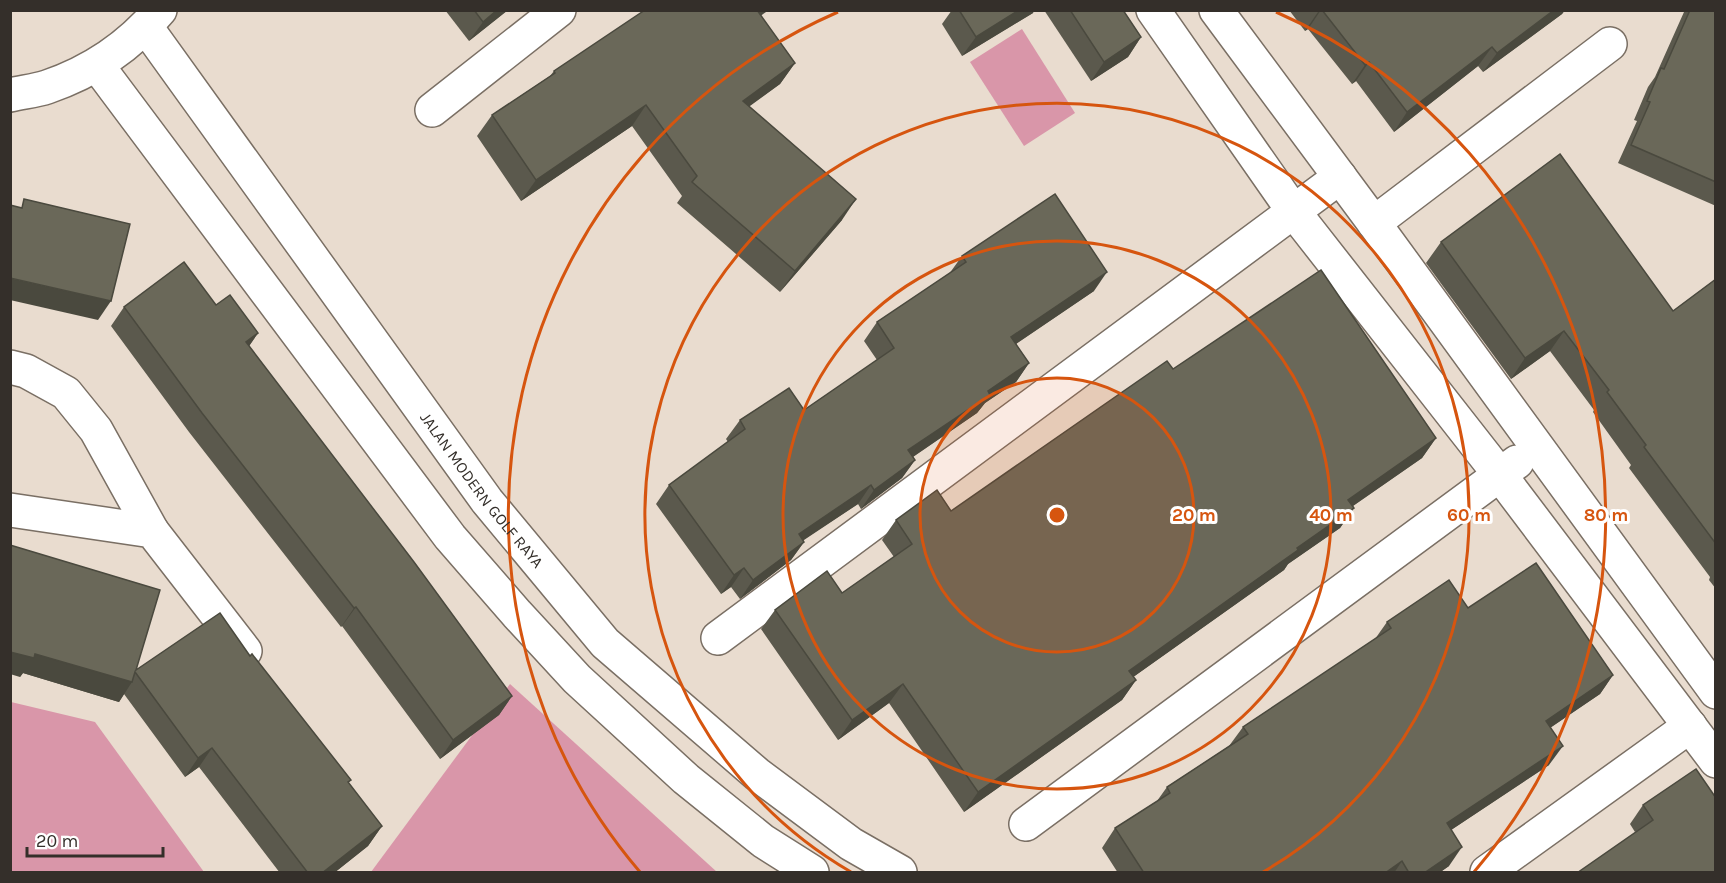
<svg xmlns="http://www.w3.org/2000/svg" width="1726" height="883" font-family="Karla,sans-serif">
  <rect width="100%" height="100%" fill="#e9dccf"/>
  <g fill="#d996a9">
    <path d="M 1022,29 L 1075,113 L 1024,146 L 970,62 Z"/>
    <path d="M 510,684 L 717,872 L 371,872 Z"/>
    <path d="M 11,702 L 95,722 L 204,872 L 11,872 Z"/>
  </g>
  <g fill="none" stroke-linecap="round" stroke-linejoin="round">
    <g stroke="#7a6f64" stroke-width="36">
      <g id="minor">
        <path d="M 1153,10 L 1294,212 L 1500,475 L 1716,761"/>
        <path d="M 1216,10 L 1374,223 L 1716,692"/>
        <path id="s1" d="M 146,27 L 487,501 L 605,643 L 757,774 L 851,844 L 900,872"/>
        <path d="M 97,65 L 450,537 L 517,614 L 577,679 L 686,779 L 763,841 L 812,872"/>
        <path d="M 10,95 C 22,92 35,91 47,87 C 91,72 130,46 160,10"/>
        <path d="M 432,110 L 559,10"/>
        <path d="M 1374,223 L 1610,44"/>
        <path d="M 10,367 L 26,371 L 66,393 L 96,430 L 152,531"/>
        <path d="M 10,510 L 152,531 L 245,651"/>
        <path d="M 718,638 L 1340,177"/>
        <path d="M 1026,824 L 1517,462"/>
        <path d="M 1487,872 L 1690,726"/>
      </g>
    </g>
    <use href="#minor" stroke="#fff" stroke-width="33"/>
  </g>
  <g fill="#5b594d">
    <path d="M 445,10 L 508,10 L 469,41 Z"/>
    <path d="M 952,10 L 1034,10 L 1033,13 L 962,56 L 942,24 Z"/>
    <path d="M 1044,10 L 1123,10 L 1141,37 L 1128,57 L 1091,81 Z"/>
    <path d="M 1289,10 L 1565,10 L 1562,14 L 1483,72 L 1478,66 L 1394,132 L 1356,81 L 1352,84 L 1308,29 L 1305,31 Z"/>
    <path d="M 1682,10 L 1716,10 L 1716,206 L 1618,163 L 1637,121 L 1634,120 L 1648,87 L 1655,77 L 1684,12 Z"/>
    <path d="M 761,16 L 795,63 L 780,84 L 749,106 L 842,220 L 780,292 L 677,203 L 682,196 L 632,126 L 521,201 L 477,136 L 492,115 L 550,76 L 554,71 Z"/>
    <path d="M 1441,242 L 1673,311 L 1716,279 L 1716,589 L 1709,580 L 1710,577 L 1629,468 L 1631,465 L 1593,412 L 1594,410 L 1550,351 L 1511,379 L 1426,263 Z"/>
    <path d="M 962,256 L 1094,291 L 1016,344 L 1029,363 L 1016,382 L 985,403 L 977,413 L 913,457 L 915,460 L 902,478 L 861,509 L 858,504 L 803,540 L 804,542 L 791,560 L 740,599 L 731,587 L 721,594 L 656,504 L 669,485 L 728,442 L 726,439 L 740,420 L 804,410 L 877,360 L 864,341 L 877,322 L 949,274 Z"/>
    <path d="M 124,307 L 258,333 L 249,346 L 512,696 L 499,715 L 440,759 L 342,626 L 341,627 L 189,432 L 111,326 Z"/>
    <path d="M 1173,369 L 1436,438 L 1422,458 L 1353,506 L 1354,508 L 1340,528 L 1288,564 L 1284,570 L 1133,677 L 1136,680 L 1122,700 L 964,812 L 889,703 L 838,740 L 761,629 L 775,610 L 842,593 L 894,557 L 882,540 L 896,520 L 951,511 Z"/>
    <path d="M 10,545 L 136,670 L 250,656 L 351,780 L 348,783 L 382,826 L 368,846 L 334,873 L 280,873 L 199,767 L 185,777 L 124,694 L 119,702 L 23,673 L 20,677 Z"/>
    <path d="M 1468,608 L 1613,675 L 1600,694 L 1550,728 L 1549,765 L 1451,830 L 1449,866 L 1439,873 L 1118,873 L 1102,848 L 1115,828 L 1157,801 L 1167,787 L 1229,746 L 1243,727 L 1375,639 L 1387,622 Z"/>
    <path d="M 1716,798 L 1635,832 L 1630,824 L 1643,805 Z"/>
  </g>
  <g fill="#4a493e">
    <path d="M 497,10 L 508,10 L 469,41 L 483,22 Z"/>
    <path d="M 754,10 L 769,10 L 741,29 Z"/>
    <path d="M 1019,10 L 1034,10 L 1033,13 L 962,56 L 976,37 Z"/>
    <path d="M 1321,10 L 1308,29 L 1305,31 L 1318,12 Z"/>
    <path d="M 1554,10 L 1565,10 L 1562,14 L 1483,72 L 1497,53 Z"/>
    <path d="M 1141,37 L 1128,57 L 1091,81 L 1104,62 Z"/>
    <path d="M 1492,47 L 1478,66 L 1394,132 L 1407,112 Z"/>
    <path d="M 1369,62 L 1356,81 L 1352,84 L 1365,65 Z"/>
    <path d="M 795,63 L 780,84 L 728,122 L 743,101 Z"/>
    <path d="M 646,105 L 632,126 L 521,201 L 536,180 Z"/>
    <path d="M 856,199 L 842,220 L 780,292 L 795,271 Z"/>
    <path d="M 1107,272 L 1094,291 L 998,356 L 1011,337 Z"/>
    <path d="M 10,278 L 111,301 L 98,320 L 10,300 Z"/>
    <path d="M 1564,331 L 1550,351 L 1511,379 L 1525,358 Z"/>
    <path d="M 258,333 L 245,352 L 246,342 Z"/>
    <path d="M 1029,363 L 1016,382 L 985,403 L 977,413 L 895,469 L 908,450 L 988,391 Z"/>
    <path d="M 1436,438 L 1422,458 L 1334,519 L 1348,500 Z"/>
    <path d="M 915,460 L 902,478 L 861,509 L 874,490 Z"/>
    <path d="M 871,485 L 858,504 L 786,552 L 799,534 Z"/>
    <path d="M 1354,508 L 1340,528 L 1288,564 L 1284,570 L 1115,690 L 1129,671 L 1297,548 Z"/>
    <path d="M 804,542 L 791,560 L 740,599 L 753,580 Z"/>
    <path d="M 744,568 L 731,587 L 721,594 L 734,575 Z"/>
    <path d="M 356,607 L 342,626 L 341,627 L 354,608 Z"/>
    <path d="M 10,652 L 35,654 L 132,682 L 119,702 L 23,673 L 20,677 L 10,674 Z"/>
    <path d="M 1613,675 L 1600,694 L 1532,740 L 1546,721 Z"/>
    <path d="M 1136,680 L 1122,700 L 964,812 L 978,792 Z"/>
    <path d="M 903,684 L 889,703 L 838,740 L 852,720 Z"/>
    <path d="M 512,696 L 499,715 L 440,759 L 453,740 Z"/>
    <path d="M 1563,746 L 1549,765 L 1433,842 L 1447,823 Z"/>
    <path d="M 212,748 L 199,767 L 185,777 L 198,758 Z"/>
    <path d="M 382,826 L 368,846 L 334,873 L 322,873 Z"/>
    <path d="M 1462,847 L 1449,866 L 1439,873 L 1424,873 Z"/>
    <path d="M 1402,861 L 1394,873 L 1385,873 Z"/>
  </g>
  <g fill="#6a6859" stroke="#4a493e" stroke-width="1.5">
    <path d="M 474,10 L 497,10 L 483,22 Z"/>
    <path d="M 645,10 L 757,10 L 795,63 L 743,101 L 856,199 L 795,271 L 692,182 L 697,176 L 646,105 L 536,180 L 492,115 L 555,73 L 554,71 Z"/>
    <path d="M 959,10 L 1019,10 L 976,37 Z"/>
    <path d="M 1070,10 L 1123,10 L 1141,37 L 1104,62 Z"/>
    <path d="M 1322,10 L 1554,10 L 1497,53 L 1492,47 L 1407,112 L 1369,62 L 1365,65 Z"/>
    <path d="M 1690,10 L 1716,10 L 1716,182 L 1631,145 L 1650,102 L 1647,101 L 1661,68 L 1664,69 Z"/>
    <path d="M 1560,154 L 1673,311 L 1716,279 L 1716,544 L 1644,447 L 1646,445 L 1607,392 L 1609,390 L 1564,331 L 1525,358 L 1441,242 Z"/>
    <path d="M 1055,194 L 1107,272 L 1011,337 L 1029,363 L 988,391 L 990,395 L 908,450 L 915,460 L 874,490 L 871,485 L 799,534 L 804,542 L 753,580 L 744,568 L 734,575 L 669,485 L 745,429 L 740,420 L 789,388 L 804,410 L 894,348 L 877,322 L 966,262 L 962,256 Z"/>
    <path d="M 24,199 L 130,224 L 111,301 L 10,278 L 10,205 L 22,208 Z"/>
    <path d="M 184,262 L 216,305 L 230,295 L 258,333 L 246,342 L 414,562 L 512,696 L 453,740 L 356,607 L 354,608 L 202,413 L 124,307 Z"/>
    <path d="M 1321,270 L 1436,438 L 1348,500 L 1354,508 L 1297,548 L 1298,550 L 1129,671 L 1136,680 L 978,792 L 903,684 L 852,720 L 775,610 L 827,571 L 842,593 L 912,544 L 896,520 L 937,490 L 951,511 L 1167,361 L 1173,369 Z"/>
    <path d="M 10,545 L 160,590 L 136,670 L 220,613 L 250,656 L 252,654 L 351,780 L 348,782 L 382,826 L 322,873 L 308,873 L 212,748 L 198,758 L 135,672 L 132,682 L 35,654 L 34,658 L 10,652 Z"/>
    <path d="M 1536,563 L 1613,675 L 1546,721 L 1563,746 L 1447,823 L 1462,847 L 1424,873 L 1409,873 L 1402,861 L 1385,873 L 1144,873 L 1115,828 L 1170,793 L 1167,787 L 1248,734 L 1243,727 L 1391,628 L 1387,622 L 1449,580 L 1468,608 Z"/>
    <path d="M 1696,769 L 1716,798 L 1716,873 L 1577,873 L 1653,820 L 1643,805 Z"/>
  </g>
  <circle cx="1057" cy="515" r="137" fill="#d6550f" fill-opacity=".12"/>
  <g fill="none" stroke="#d6550f" stroke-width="3">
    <circle cx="1057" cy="515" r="137"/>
    <circle cx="1057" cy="515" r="274"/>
    <path d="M851 872A412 412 0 1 1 1263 872"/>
    <path d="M640 872A549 549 0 0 1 838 12M1276 12A549 549 0 0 1 1474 872"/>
  </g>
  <g text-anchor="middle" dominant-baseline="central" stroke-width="6" stroke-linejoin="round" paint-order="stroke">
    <g font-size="16" fill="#342f2a" stroke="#fff">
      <text stroke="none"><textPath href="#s1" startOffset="572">JALAN MODERN GOLF RAYA</textPath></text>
    </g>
  </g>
  <circle cx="1057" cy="515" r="9" fill="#d6550f" stroke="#fff" stroke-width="3"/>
  <g font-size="18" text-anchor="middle" font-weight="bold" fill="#d6550f" stroke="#fff" stroke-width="6" stroke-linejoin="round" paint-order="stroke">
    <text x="1194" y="521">20 m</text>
    <text x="1331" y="521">40 m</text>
    <text x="1469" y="521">60 m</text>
    <text x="1606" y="521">80 m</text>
  </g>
  <rect width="1726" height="883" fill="none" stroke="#342f2a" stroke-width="24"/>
  <path d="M27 847v9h136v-9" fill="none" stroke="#342f2a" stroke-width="3"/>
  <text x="36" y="847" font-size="18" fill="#342f2a" stroke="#ffffff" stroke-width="4.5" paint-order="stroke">20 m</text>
</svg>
